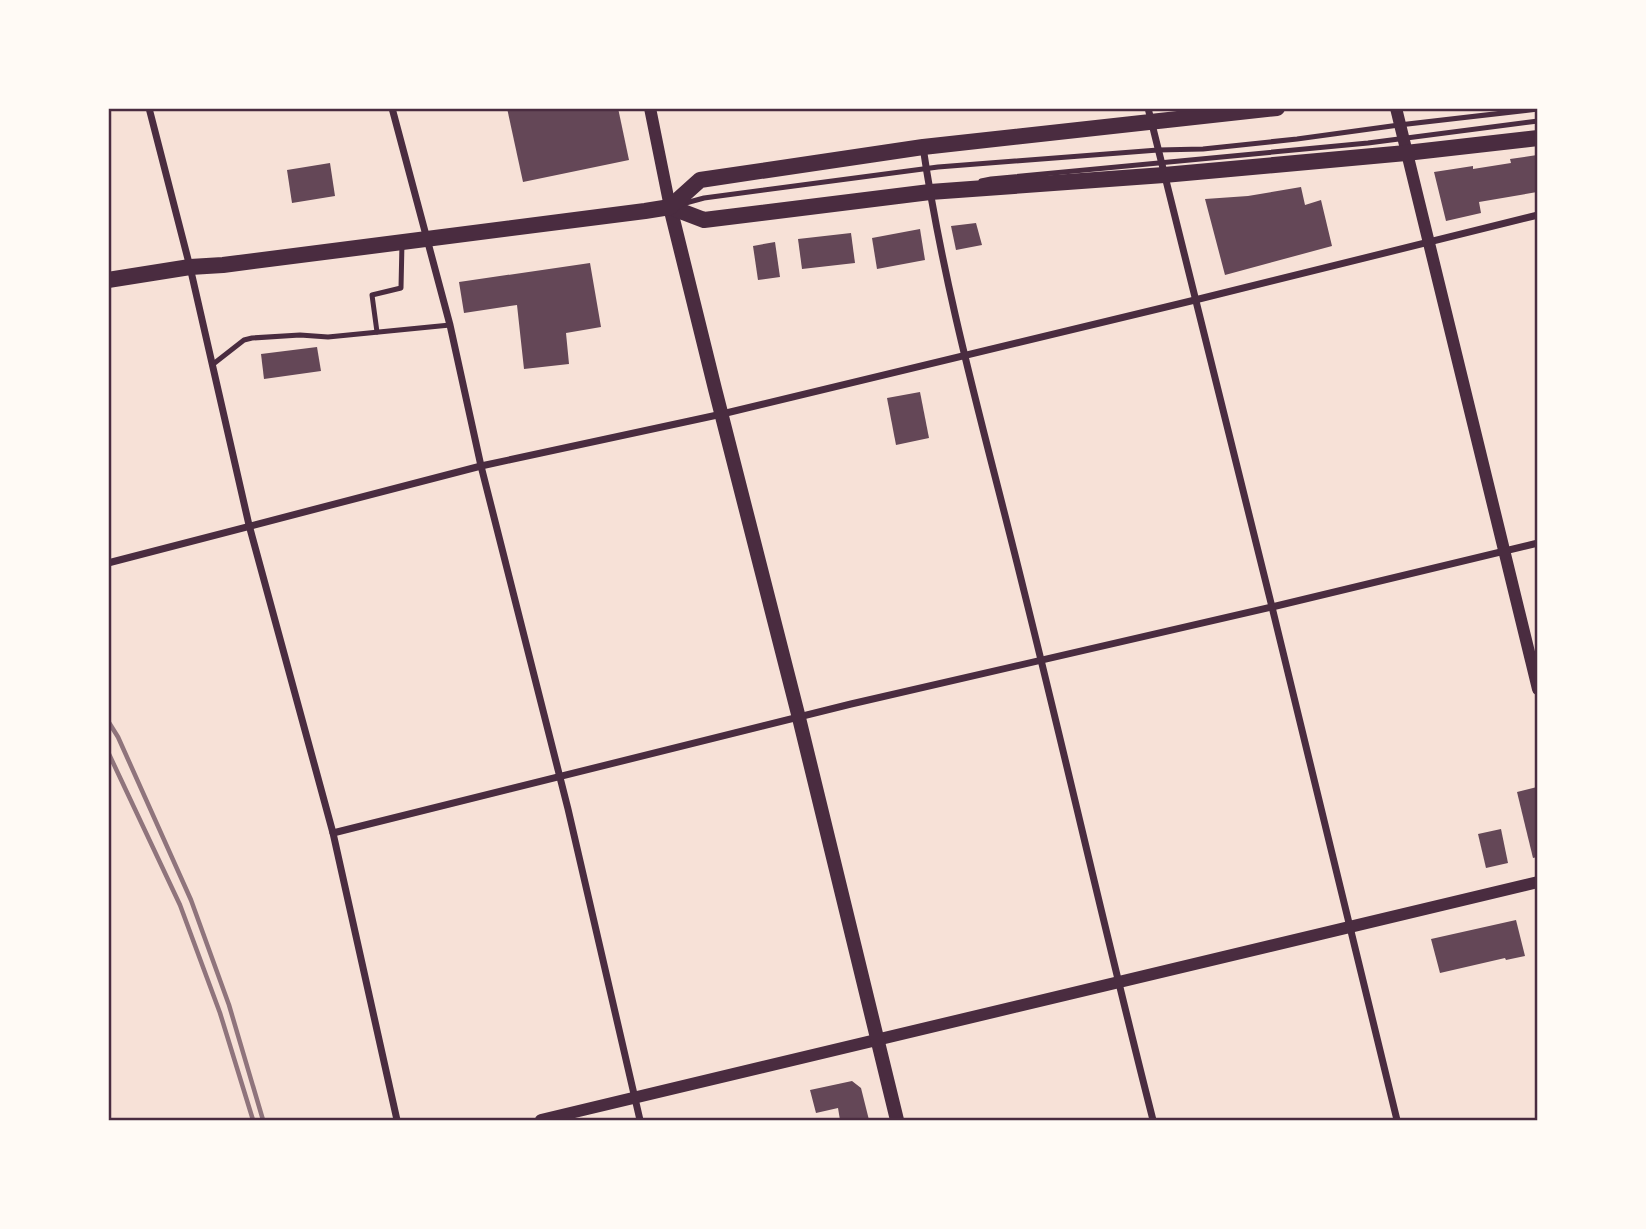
<svg xmlns="http://www.w3.org/2000/svg" width="1646" height="1229" font-family="Montserrat,sans-serif">
  <rect width="100%" height="100%" fill="#f7e1d7"/>
  <g fill="#644757">
    <path d="M 507,108 L 618,108 L 629,160 L 523,182 Z"/>
    <path d="M 1537,155 L 1537,192 L 1479,202 L 1481,213 L 1446,221 L 1434,172 L 1473,166 L 1473,169 L 1511,163 L 1510,159 Z"/>
    <path d="M 330,163 L 335,196 L 292,203 L 287,170 Z"/>
    <path d="M 1301,187 L 1305,205 L 1321,200 L 1332,246 L 1225,275 L 1205,199 L 1248,196 Z"/>
    <path d="M 976,223 L 982,245 L 956,250 L 951,226 Z"/>
    <path d="M 920,229 L 925,260 L 877,269 L 872,238 Z"/>
    <path d="M 851,233 L 855,263 L 802,269 L 798,239 Z"/>
    <path d="M 775,242 L 780,277 L 758,280 L 753,246 Z"/>
    <path d="M 590,263 L 601,327 L 566,333 L 569,364 L 524,369 L 517,305 L 464,313 L 459,282 Z"/>
    <path d="M 317,347 L 321,371 L 264,379 L 261,354 Z"/>
    <path d="M 920,392 L 929,438 L 896,445 L 887,398 Z"/>
    <path d="M 1537,787 L 1537,857 L 1533,858 L 1517,792 Z"/>
    <path d="M 1501,829 L 1508,863 L 1486,868 L 1478,834 Z"/>
    <path d="M 1516,920 L 1525,956 L 1506,960 L 1505,958 L 1440,973 L 1431,939 Z"/>
    <path d="M 852,1081 L 861,1088 L 869,1120 L 840,1120 L 838,1108 L 816,1113 L 810,1090 Z"/>
  </g>
  <g fill="none" stroke-linecap="round" stroke-linejoin="round">
    <g stroke="#4a2c40" stroke-width="5">
      <path d="M 981,181 L 991,179 L 1368,143 L 1538,121"/>
      <path d="M 682,204 L 704,198 L 938,167 L 1158,150 L 1203,149 L 1297,139 L 1399,125 L 1538,109"/>
      <path d="M 377,332 L 372,295 L 401,288 L 402,243"/>
      <path d="M 212,365 L 244,340 L 252,338 L 300,335 L 328,337 L 450,325"/>
    </g>
    <g stroke="#4a2c40" stroke-width="7">
      <path d="M 149,108 L 190,267 L 249,525 L 333,833 L 397,1120"/>
      <path d="M 392,108 L 450,325 L 481,466 L 568,809 L 640,1120"/>
      <path d="M 1148,108 L 1272,607 L 1397,1120"/>
      <path d="M 923,147 C 945,297 988,444 1024,591 C 1068,767 1108,944 1153,1120"/>
      <path d="M 108,563 L 481,466 L 722,414 L 1195,300 L 1538,215"/>
      <path d="M 333,833 L 851,704 L 1272,607 L 1538,543"/>
    </g>
    <g stroke="#4a2c40" stroke-width="12">
      <path d="M 650,108 L 670,207"/>
      <path d="M 1396,108 L 1538,689"/>
      <path d="M 541,1120 L 1538,882"/>
    </g>
    <path stroke="#4a2c40" stroke-width="14" d="M 670,207 L 715,389 L 799,718 L 897,1120"/>
    <g stroke="#4a2c40" stroke-width="16">
      <path d="M 670,207 L 704,220 L 930,192 L 1164,175 L 1406,153 L 1538,138"/>
      <path d="M 108,280 L 190,267 L 223,265 L 645,211 L 670,207 L 700,180 L 923,147 L 1277,108"/>
    </g>
    <g stroke="#8f747c" stroke-width="4.5">
      <path d="M 108,721 L 118,737 L 191,900 L 229,1005 L 263,1120"/>
      <path d="M 108,752 L 180,905 L 220,1013 L 253,1120"/>
    </g>
  </g>
  <rect width="1646" height="1229" fill="none" stroke="#fffaf5" stroke-width="220"/>
  <rect x="110" y="110" width="1426" height="1009" fill="none" stroke="#4a2c40" stroke-width="2.5"/>
</svg>
